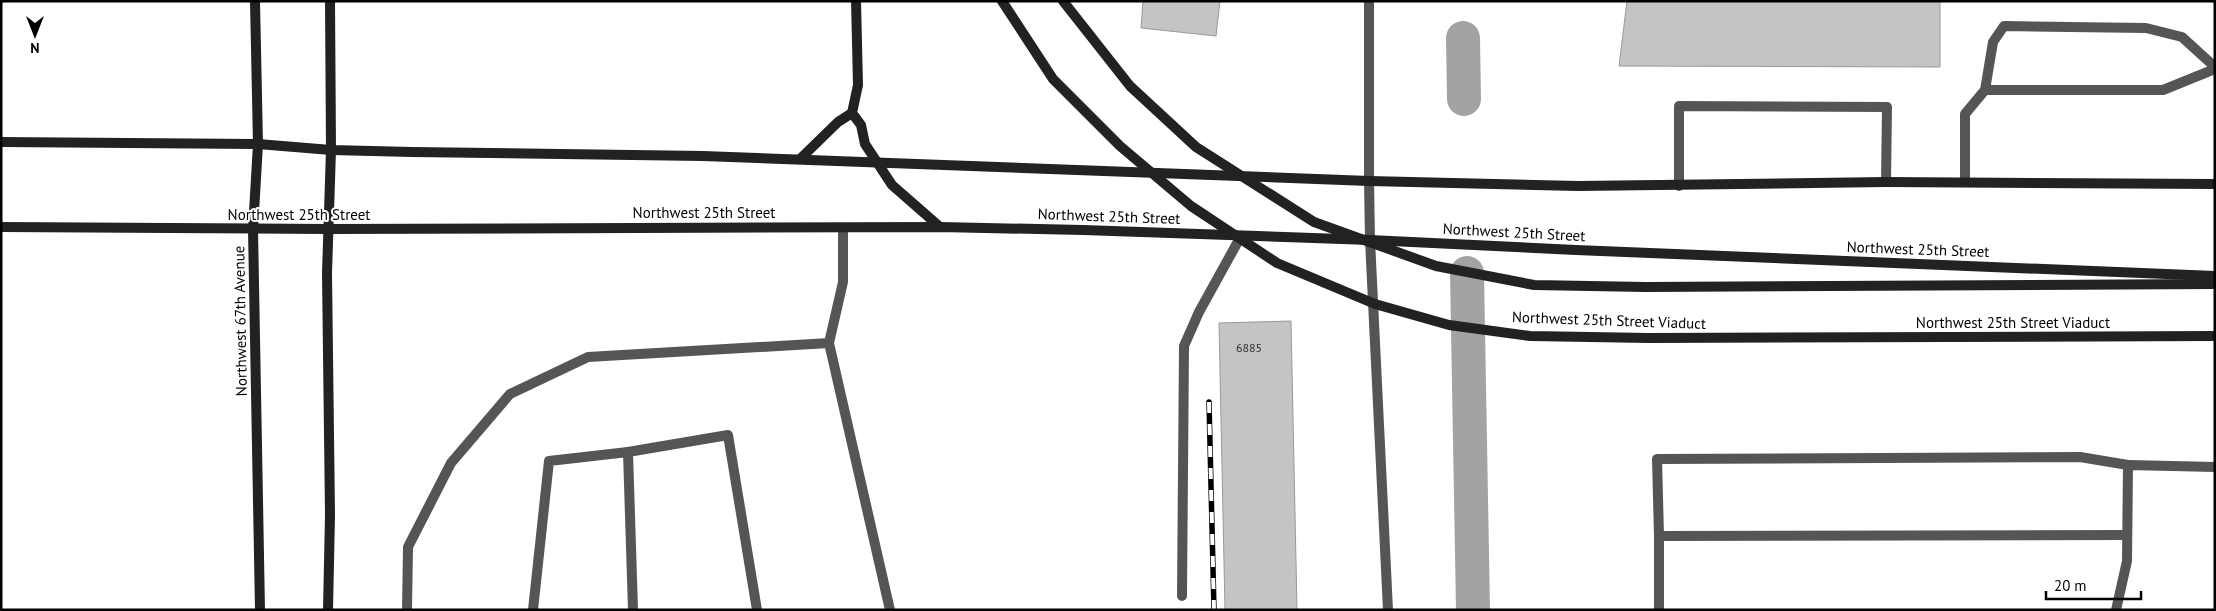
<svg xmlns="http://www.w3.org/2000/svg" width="2216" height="611" font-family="'PT Sans',sans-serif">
  <rect width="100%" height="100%" fill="#fff"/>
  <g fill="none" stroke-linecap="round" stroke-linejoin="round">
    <g stroke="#a3a3a3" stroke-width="34">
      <path d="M 1463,38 L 1464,99"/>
      <path d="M 1467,273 L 1473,610"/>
    </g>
  </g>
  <g fill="#c4c4c4" stroke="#999">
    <path d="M 1143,1 L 1220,1 L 1216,36 L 1141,28 Z"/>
    <path d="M 1627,1 L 1940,1 L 1940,67 L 1619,66 Z"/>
    <path d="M 1291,321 L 1297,610 L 1225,610 L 1219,323 Z"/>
  </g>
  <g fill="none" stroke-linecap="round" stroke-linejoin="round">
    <g stroke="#555" stroke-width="10">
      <path d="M 1985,90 L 2163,90 L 2215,69"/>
      <path d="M 1369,181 L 1369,1"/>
      <path d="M 1965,182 L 1965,114 L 1985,90 L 1993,42 L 2004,26 L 2146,28 L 2182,37 L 2215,67"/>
      <path d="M 1679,186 L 1679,106 L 1887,107 L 1886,182"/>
      <path d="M 1370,240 L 1388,610"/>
      <path d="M 829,343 L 890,610"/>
      <path d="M 1659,536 L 1657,459 L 2080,457 L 2128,465"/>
      <path d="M 1182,596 L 1184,346 L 1199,312 L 1241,236"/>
      <path d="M 407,610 L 408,547 L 451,463 L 510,394 L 588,357 L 829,343 L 843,282 L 843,228"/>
      <path d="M 533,610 L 549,461 L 628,452"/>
      <path d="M 633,610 L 628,452 L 728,435 L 757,610"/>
      <path d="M 1659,610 L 1659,536 L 2127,535"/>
      <path d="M 2116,610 L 2127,561 L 2128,465 L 2215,467"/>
    </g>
    <path stroke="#555" stroke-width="10" d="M 1369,181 L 1370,240"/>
    <g stroke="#222" stroke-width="10">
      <path d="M 255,1 L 258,144 L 253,229 L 260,610"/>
      <path d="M 856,1 L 858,85 L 852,113 L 861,125 L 865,144 L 892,185 L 940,227"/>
      <path d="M 1,142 L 258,144 L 331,150 L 412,152 L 703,156 L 1369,181 L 1578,186 L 1886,182 L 2215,184"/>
      <path d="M 800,159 L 838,122 L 852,113"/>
      <path d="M 1,227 L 327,229 L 940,227 L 1083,230 L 1370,240 L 1576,250 L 2215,276"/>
      <path d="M 328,610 L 330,515 L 327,273 L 331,150 L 330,1"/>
    </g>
    <g stroke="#000" stroke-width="5.5">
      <path id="rail" d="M 1209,402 L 1214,610"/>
    </g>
    <use href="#rail" stroke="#fff" stroke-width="4" stroke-dasharray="11" stroke-linecap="butt"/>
    <g stroke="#222" stroke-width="10">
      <path d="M 1002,1 L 1053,79 L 1120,146 L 1191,206 L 1277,263 L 1375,304 L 1449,325 L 1530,336 L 1649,338 L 2215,336"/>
      <path d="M 1063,1 L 1130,86 L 1196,147 L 1314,222 L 1436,266 L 1534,285 L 1645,287 L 2215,284"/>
    </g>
  </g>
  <g text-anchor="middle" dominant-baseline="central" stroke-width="4" stroke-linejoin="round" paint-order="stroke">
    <g font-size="12" fill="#313131">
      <text x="1249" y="347">6885</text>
    </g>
    <g font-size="15" fill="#000" stroke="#fff">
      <text x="704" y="212">Northwest 25th Street</text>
      <text x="299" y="214">Northwest 25th Street</text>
      <text transform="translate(1109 216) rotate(2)">Northwest 25th Street</text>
      <text transform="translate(1514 232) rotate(3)">Northwest 25th Street</text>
      <text transform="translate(1918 249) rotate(2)">Northwest 25th Street</text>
      <text transform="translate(1609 320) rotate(2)">Northwest 25th Street Viaduct</text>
      <text transform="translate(240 321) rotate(-91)">Northwest 67th Avenue</text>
      <text x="2013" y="322">Northwest 25th Street Viaduct</text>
    </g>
  </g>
  <rect width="2216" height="611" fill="none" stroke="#000000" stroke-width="5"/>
  <g transform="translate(35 35) rotate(180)" stroke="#ffffff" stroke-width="4" paint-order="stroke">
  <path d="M0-4L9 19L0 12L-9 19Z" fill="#000000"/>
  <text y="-8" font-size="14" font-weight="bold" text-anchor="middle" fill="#000000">N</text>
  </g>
  <path d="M2046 591v8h95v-8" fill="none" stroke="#000000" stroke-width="2.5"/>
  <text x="2054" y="591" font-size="15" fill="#000000" stroke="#ffffff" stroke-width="4" paint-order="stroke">20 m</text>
</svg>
